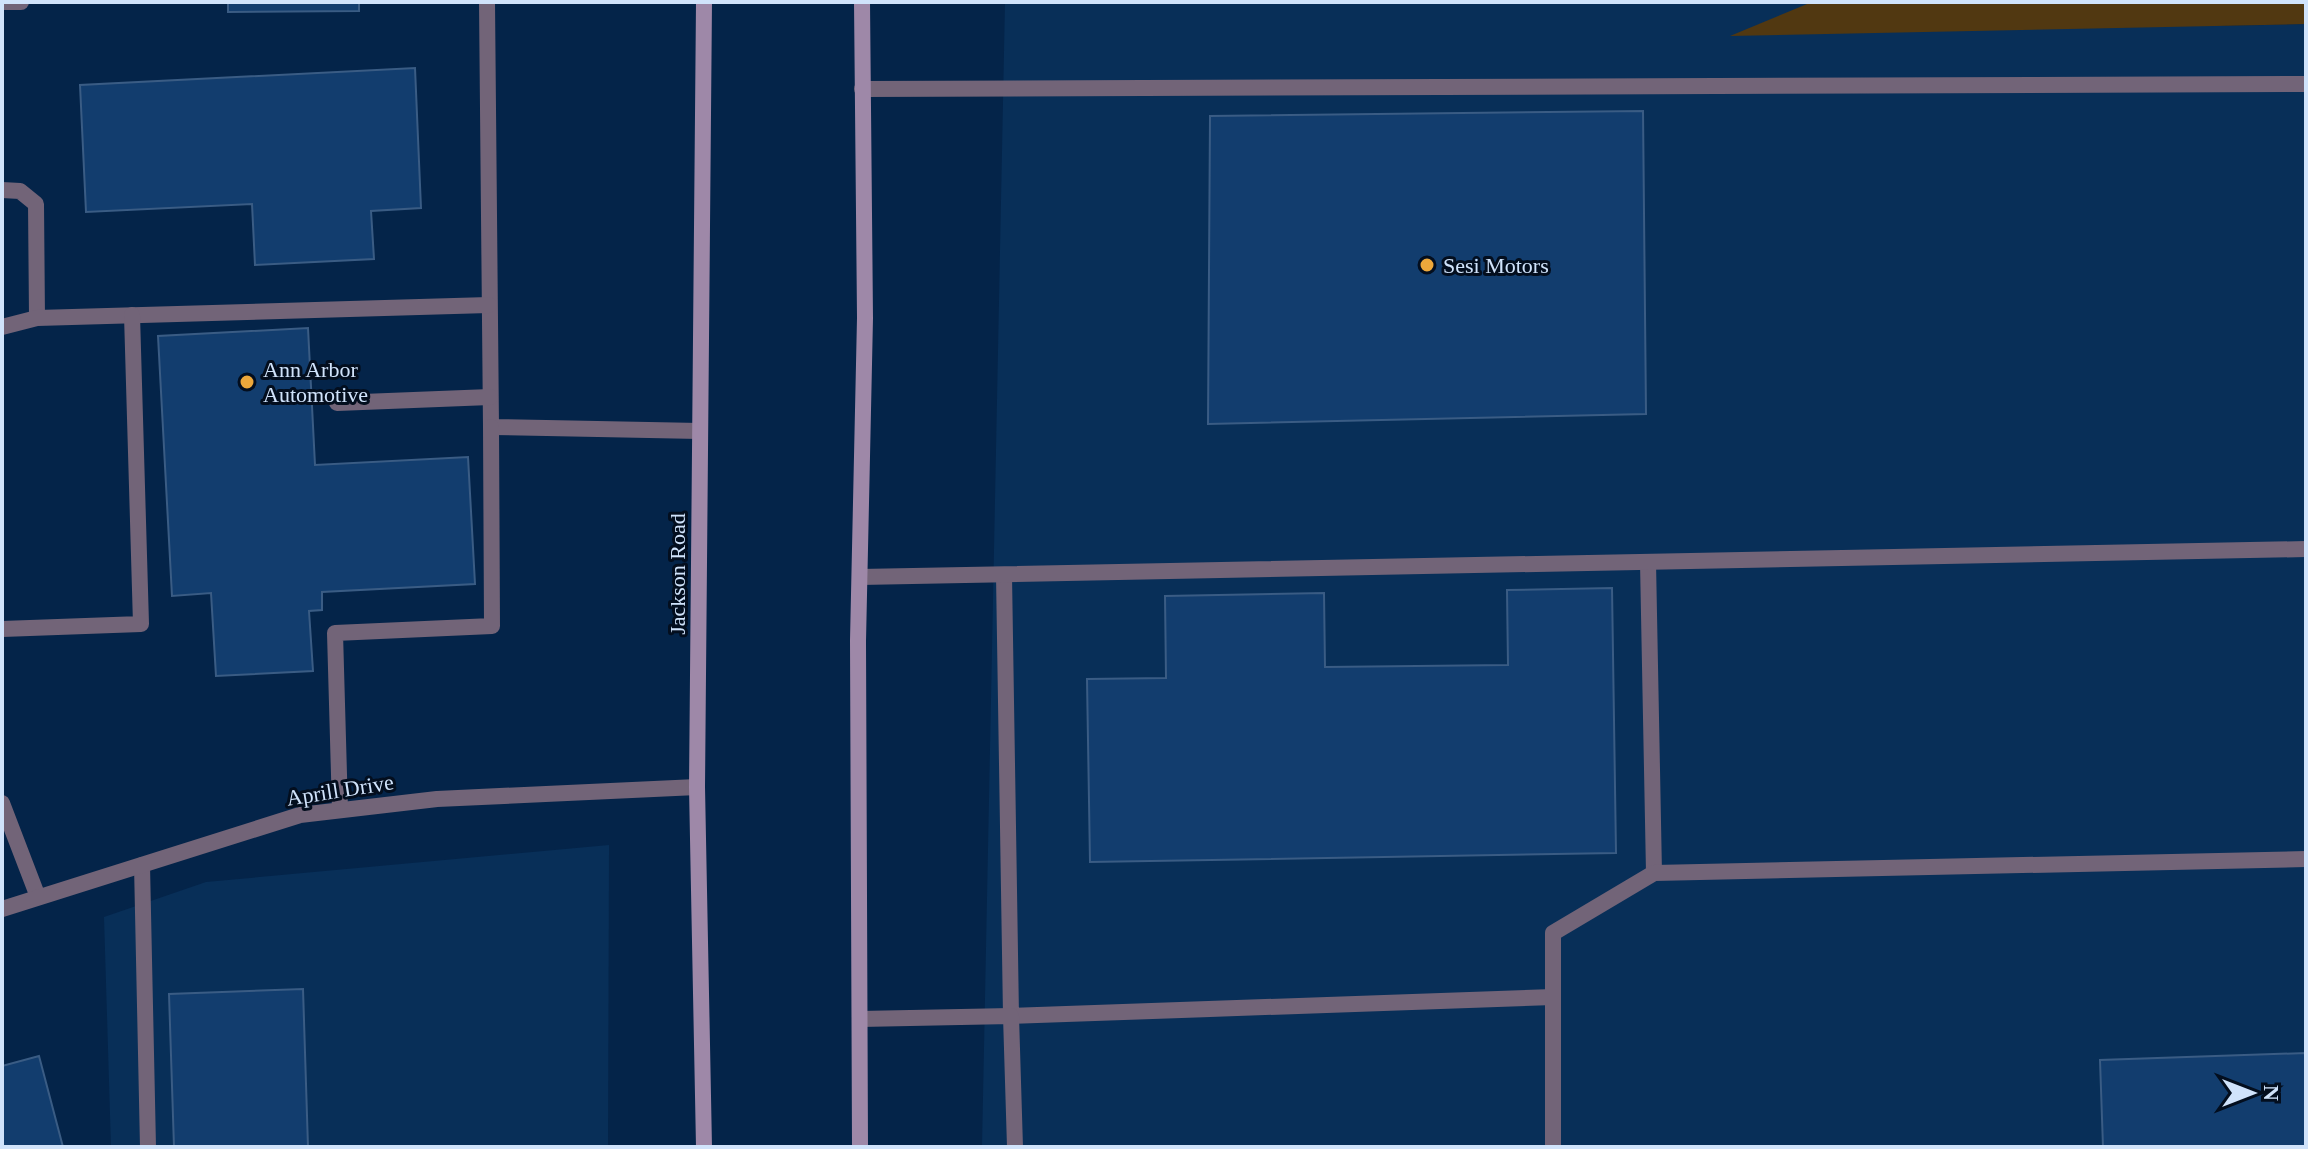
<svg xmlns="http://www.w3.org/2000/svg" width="2308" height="1149" font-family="Georgia,serif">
  <rect width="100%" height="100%" fill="#042449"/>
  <g fill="#082f58">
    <path d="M 1005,2 L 2253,2 L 2221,26 L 2306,24 L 2306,1147 L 982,1147 Z"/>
    <path d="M 609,845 L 608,1147 L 111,1147 L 104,917 L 206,882 Z"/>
  </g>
  <path fill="#513811" d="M 1812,2 L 2306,2 L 2306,24 L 1730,36 Z"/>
  <g fill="#123d6e" stroke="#3a5c84" stroke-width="2">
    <path d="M 228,2 L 359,2 L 359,11 L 228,12 Z"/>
    <path d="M 415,68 L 421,208 L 371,211 L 374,259 L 255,265 L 252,204 L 86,212 L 80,85 Z"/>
    <path d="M 1643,111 L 1646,414 L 1208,424 L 1210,116 Z"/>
    <path d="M 308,328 L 315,465 L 468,457 L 475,584 L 322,592 L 322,610 L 309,611 L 313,671 L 216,676 L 211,593 L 172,596 L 158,336 Z"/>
    <path d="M 1612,588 L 1616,853 L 1090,862 L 1087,679 L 1166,678 L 1165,596 L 1324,593 L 1325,667 L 1508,665 L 1507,590 Z"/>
    <path d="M 303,989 L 308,1147 L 174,1147 L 169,994 Z"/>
    <path d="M 2306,1053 L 2306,1147 L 2103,1147 L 2100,1060 Z"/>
    <path d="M 39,1056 L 63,1147 L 2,1147 L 2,1066 Z"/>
  </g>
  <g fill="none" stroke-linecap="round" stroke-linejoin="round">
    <g stroke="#726478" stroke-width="16">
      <path d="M 2,2 L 21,2"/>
      <path d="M 487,2 L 491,427 L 700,431"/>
      <path d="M 862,89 L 2306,84"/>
      <path d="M 2,190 L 20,191 L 36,204 L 37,318"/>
      <path d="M 2,327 L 37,318 L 489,305"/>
      <path d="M 337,403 L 490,397"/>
      <path d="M 1648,562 L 1654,873"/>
      <path d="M 1004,575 L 1011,1016 L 1553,997"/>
      <path d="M 860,577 L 2306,549"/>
      <path d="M 2,629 L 141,624 L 132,315"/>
      <path d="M 2,803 L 38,897"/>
      <path d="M 340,810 L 335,633 L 492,626 L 491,427"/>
      <path d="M 142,865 L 148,1147"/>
      <path d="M 860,1019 L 1011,1016 L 1015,1147"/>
      <path d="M 1553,1147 L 1553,933 L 1654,873 L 2306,859"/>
    </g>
    <path stroke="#726478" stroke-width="16" d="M 2,909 L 300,815 L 437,799 L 697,787"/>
    <g stroke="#9e88a8" stroke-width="16">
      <path d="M 704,2 L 697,787 L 704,1147"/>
      <path d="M 860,1147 L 858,641 L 865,318 L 862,2"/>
    </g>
  </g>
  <g fill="#eda83b" stroke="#030e1e" stroke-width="3">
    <circle cx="1427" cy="265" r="8"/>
    <circle cx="247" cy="382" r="8"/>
  </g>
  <g text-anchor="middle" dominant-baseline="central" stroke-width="6" stroke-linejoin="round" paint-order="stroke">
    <g font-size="22" fill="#d0e3fb" stroke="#030e1e" text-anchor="start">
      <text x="1443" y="265">Sesi Motors</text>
      <text x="263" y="369">Ann Arbor<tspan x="263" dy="25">Automotive</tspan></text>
    </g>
    <g font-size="22" fill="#d0e3fb" stroke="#030e1e">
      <text transform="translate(677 574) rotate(-90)">Jackson Road</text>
      <text transform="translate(340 790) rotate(-9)">Aprill Drive</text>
    </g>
  </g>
  <rect width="2308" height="1149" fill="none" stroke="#d0e3fb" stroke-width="8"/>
  <g transform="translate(2252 1093) rotate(90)" stroke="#030e1e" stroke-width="6" paint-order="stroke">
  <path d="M0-6L14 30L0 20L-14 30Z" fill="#d0e3fb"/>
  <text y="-12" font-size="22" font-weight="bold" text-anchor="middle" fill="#d0e3fb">N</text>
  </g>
</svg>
